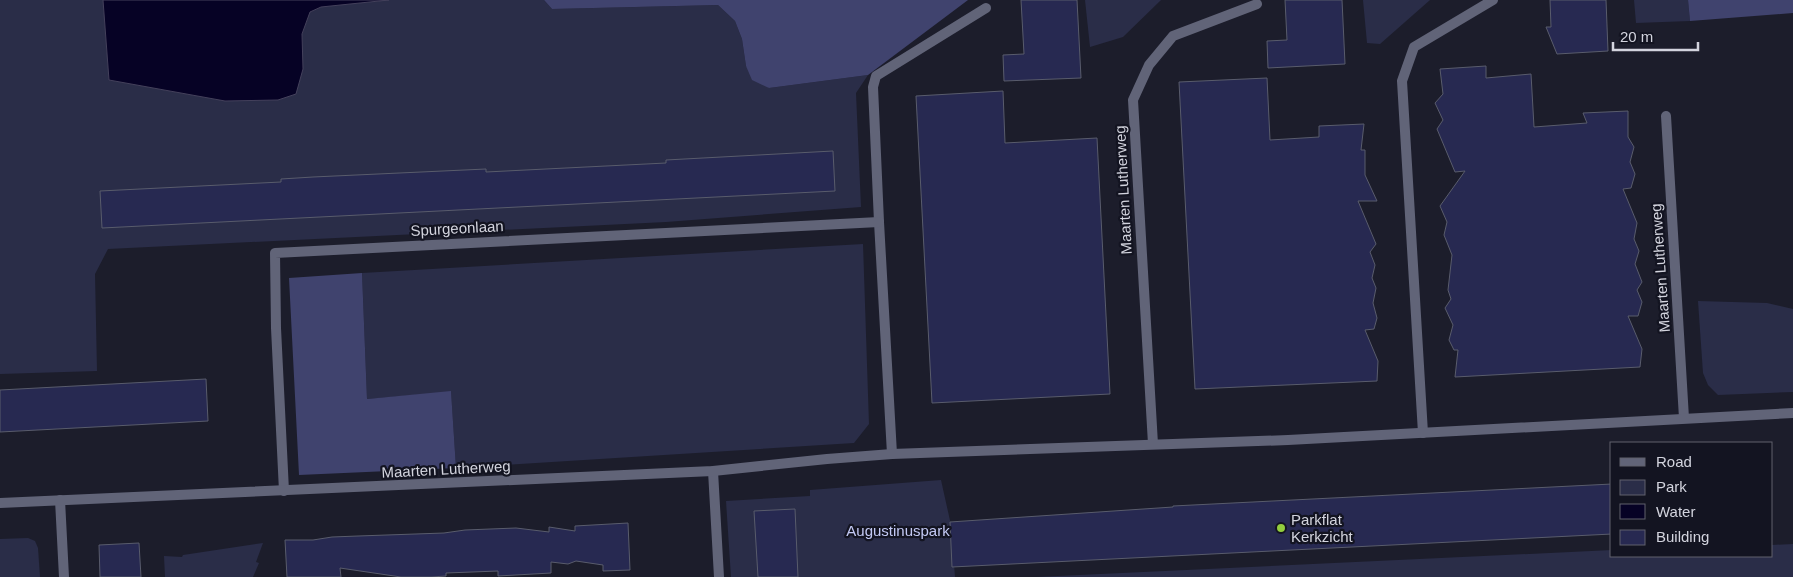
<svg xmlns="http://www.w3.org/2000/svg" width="1793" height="577" font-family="Helvetica,sans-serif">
  <rect width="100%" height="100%" fill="#1c1d2b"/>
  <g fill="#2a2d48">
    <path d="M 0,0 L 103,0 L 109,80 L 225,101 L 303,69 L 302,34 L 310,12 L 321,7 L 389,0 L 544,0 L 552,9 L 718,5 L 735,21 L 742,39 L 746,66 L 769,88 L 868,75 L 856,93 L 861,207 L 666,222 L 108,249 L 95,274 L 97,371 L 0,374 Z"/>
    <path d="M 1085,0 L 1161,0 L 1123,37 L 1090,47 Z"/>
    <path d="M 1363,0 L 1430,0 L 1380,44 L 1367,43 Z"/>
    <path d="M 1634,0 L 1688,0 L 1690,21 L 1636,23 Z"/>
    <path d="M 863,244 L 869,424 L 854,443 L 456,468 L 451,392 L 367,399 L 362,273 Z"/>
    <path d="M 1698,301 L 1767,303 L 1793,309 L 1793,392 L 1718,395 L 1708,385 L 1703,373 Z"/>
    <path d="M 941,480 L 951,525 L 955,577 L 731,577 L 726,501 L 810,496 L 810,490 Z"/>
    <path d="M 28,538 L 35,541 L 38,548 L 40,577 L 0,577 L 0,539 Z"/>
    <path d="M 263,543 L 256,562 L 259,563 L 253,577 L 165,577 L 164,556 L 182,557 L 183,555 Z"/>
    <path d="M 1793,544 L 1793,577 L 1036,577 L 1612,550 L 1612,556 L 1772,556 L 1772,545 Z"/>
  </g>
  <g fill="#40436e">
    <path d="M 544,0 L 968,0 L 868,75 L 769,88 L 752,80 L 746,66 L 742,39 L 735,21 L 718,5 L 552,9 Z"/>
    <path d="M 1688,0 L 1793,0 L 1793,13 L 1690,21 Z"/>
    <path d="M 362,273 L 367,399 L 451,391 L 456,468 L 299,475 L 289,278 Z"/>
  </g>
  <path fill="#060225" stroke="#44415c" d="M 103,0 L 389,0 L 321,7 L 310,12 L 302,34 L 303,69 L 296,94 L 278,100 L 225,101 L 109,80 Z"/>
  <g fill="#272951" stroke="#595c6c">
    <path d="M 1021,0 L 1077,0 L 1081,78 L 1004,81 L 1003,55 L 1024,54 Z"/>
    <path d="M 1285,0 L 1342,0 L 1345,64 L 1268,68 L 1267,41 L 1287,40 Z"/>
    <path d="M 1550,0 L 1606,0 L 1608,51 L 1557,54 L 1546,27 L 1551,27 Z"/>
    <path d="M 1486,66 L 1486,78 L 1531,74 L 1534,127 L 1587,123 L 1583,113 L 1628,111 L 1628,137 L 1634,147 L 1630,162 L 1635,174 L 1631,188 L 1623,189 L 1637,223 L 1634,239 L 1639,251 L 1635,264 L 1642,282 L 1637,290 L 1642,302 L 1638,316 L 1628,316 L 1642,349 L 1640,367 L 1455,377 L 1458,350 L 1454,350 L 1449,340 L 1453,325 L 1445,308 L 1451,299 L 1448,290 L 1452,255 L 1444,235 L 1447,222 L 1440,206 L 1465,171 L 1455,172 L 1437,129 L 1443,120 L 1435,103 L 1443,94 L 1440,69 Z"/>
    <path d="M 1267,78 L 1270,140 L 1319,137 L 1319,126 L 1364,124 L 1361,150 L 1365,150 L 1365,175 L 1377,201 L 1358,201 L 1376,244 L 1370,252 L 1375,265 L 1372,278 L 1376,288 L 1373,303 L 1377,318 L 1374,329 L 1365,330 L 1378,361 L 1377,381 L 1195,389 L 1179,82 Z"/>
    <path d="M 1003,91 L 1005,143 L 1097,138 L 1110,394 L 932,403 L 916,96 Z"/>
    <path d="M 833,151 L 835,191 L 102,228 L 100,191 L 281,182 L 281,179 L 313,177 L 486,169 L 486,172 L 666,163 L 666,160 Z"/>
    <path d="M 206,379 L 208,421 L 0,432 L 0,390 Z"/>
    <path d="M 1612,484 L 1612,534 L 952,567 L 950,522 L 1173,507 L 1173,506 Z"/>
    <path d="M 795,509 L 798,577 L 758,577 L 754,511 Z"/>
    <path d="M 628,523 L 630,570 L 603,571 L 603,565 L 576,561 L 568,564 L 551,562 L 551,573 L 498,576 L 498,571 L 446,573 L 446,576 L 431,577 L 401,577 L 340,568 L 341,577 L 287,577 L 285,540 L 313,540 L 332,537 L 358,536 L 444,533 L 465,530 L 516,528 L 549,532 L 549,527 L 575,531 L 575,526 Z"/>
    <path d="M 139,543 L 141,577 L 100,577 L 99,545 Z"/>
  </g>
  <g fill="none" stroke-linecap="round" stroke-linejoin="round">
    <g stroke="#616478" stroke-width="10">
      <path d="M 1666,116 L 1684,418"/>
      <path d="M 1423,433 L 1402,81 L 1414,47 L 1493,0"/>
      <path d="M 1153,444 L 1133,100 L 1149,65 L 1173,36 L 1257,4"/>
      <path d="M 892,454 L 879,222 L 873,87 L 876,76 L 986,8"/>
      <path d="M 713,471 L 719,577"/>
      <path d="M 284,491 L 276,328 L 275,253 L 879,222"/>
      <path d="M 60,500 L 64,577"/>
      <path d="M 0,503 L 713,471 L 827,459 L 892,454 L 1288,440 L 1793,413"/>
    </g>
  </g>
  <circle fill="#92cd3e" stroke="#131421" stroke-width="2" cx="1281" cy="528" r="5"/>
  <g text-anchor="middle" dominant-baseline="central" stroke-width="4.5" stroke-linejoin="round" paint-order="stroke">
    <g font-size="15" fill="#d3d4de" stroke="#131421">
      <text transform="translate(1123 190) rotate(-93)">Maarten Lutherweg</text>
      <text transform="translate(457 228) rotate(-3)">Spurgeonlaan</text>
      <text transform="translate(1660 268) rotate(-94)">Maarten Lutherweg</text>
      <text transform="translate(446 469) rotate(-3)">Maarten Lutherweg</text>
    </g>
    <g font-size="15" fill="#d3d4de" stroke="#131421" text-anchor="start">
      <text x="1291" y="519">Parkflat<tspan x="1291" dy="17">Kerkzicht</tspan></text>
    </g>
    <g font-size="15" fill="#c3c9f4" stroke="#131421">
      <text x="898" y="530">Augustinuspark</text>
    </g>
  </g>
  <rect x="1610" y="442" width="162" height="115" fill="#131421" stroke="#60616d"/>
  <rect x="1620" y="458" width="25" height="8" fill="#616478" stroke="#60616d"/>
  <text x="1656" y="467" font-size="15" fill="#d3d4de">Road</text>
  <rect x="1620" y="480" width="25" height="15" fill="#2a2d48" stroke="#60616d"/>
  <text x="1656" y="492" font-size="15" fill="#d3d4de">Park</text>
  <rect x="1620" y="504" width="25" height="15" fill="#060225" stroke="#60616d"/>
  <text x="1656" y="517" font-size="15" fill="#d3d4de">Water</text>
  <rect x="1620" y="530" width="25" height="15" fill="#272951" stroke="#60616d"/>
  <text x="1656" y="542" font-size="15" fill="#d3d4de">Building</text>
  <path d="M1613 42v8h85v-8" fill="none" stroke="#d3d4de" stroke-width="2.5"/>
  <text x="1620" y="42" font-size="15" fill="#d3d4de" stroke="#131421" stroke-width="4" paint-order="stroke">20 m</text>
</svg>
